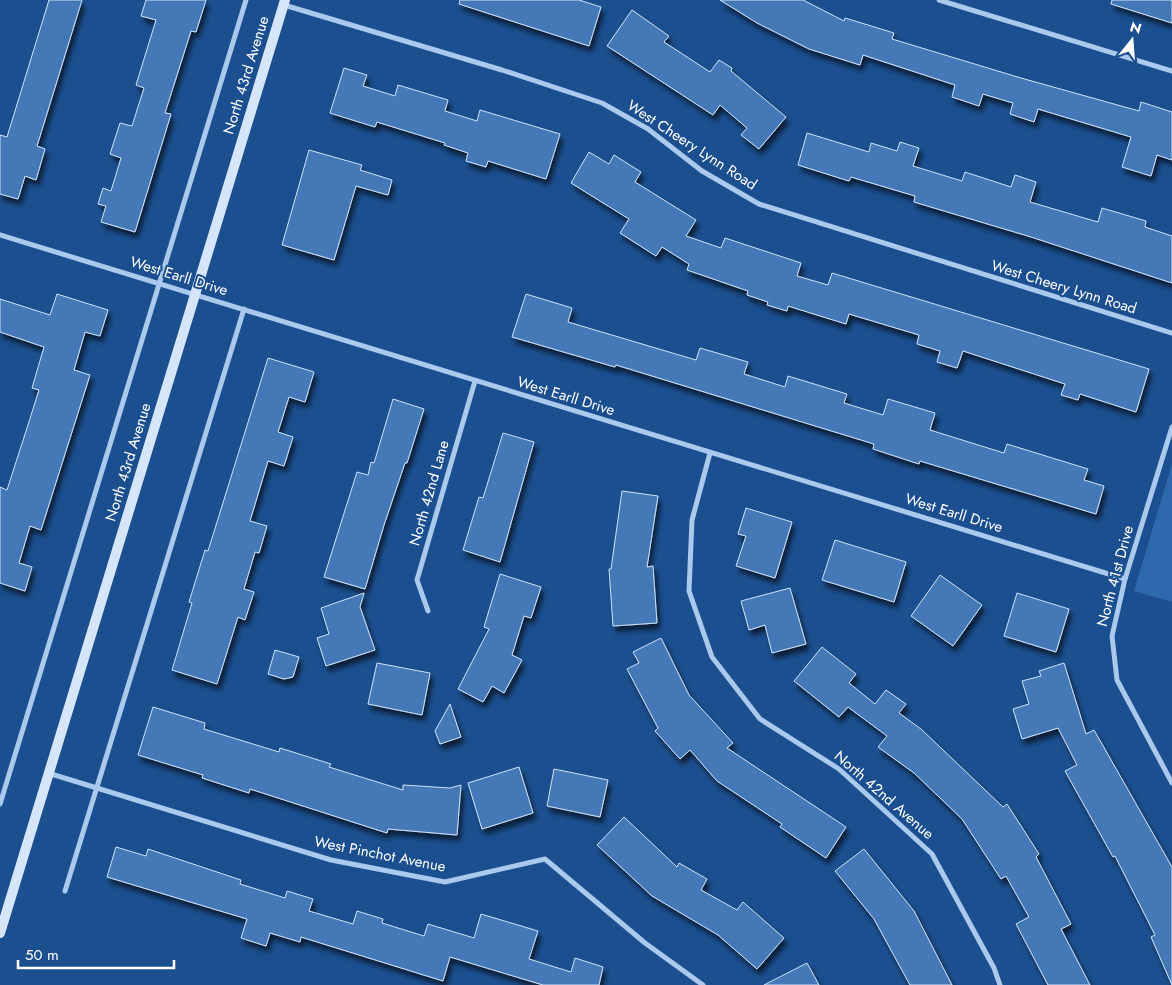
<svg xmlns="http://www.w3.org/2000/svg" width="1172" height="985" font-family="Jost,sans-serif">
  <defs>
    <filter id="shadow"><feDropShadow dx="3" dy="5.5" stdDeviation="2.5" flood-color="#0009"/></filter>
  </defs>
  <rect width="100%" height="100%" fill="#1b4f8f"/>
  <path fill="#2e69ad" d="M 1172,464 L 1172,602 L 1134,591 Z"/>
  <g fill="#4478b7" stroke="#cfe3fa" filter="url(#shadow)">
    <path d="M 49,0 L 82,0 L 37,146 L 45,149 L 36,180 L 25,176 L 18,199 L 0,194 L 0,135 L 7,137 Z"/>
    <path d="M 146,0 L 206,0 L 196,32 L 191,31 L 165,113 L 171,114 L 135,232 L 101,222 L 106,206 L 98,204 L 103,188 L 111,191 L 121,158 L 110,154 L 120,123 L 132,126 L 144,88 L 136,85 L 156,20 L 141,16 Z"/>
    <path d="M 460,0 L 579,0 L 601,7 L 589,46 L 459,4 Z"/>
    <path d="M 720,0 L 803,0 L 844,21 L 845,18 L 894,33 L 892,39 L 1021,78 L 1139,111 L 1141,102 L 1172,112 L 1172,160 L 1157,155 L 1151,176 L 1122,167 L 1131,137 L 1038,109 L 1034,122 L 1010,114 L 1013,103 L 983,94 L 979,106 L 952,97 L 955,85 L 863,55 L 860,65 L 809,49 L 757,23 Z"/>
    <path d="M 1112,0 L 1172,0 L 1172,23 L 1111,4 Z"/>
    <path d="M 632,10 L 669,36 L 664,42 L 710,72 L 719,60 L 732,68 L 731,71 L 786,117 L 759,149 L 741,135 L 747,128 L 720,105 L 713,115 L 607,46 Z"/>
    <path d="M 344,68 L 367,75 L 363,86 L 395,96 L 398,85 L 448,100 L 445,111 L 477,121 L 480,110 L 560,134 L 546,179 L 488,161 L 486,167 L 466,161 L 468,153 L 444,145 L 445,143 L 377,122 L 375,127 L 330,113 Z"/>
    <path d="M 807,133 L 869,152 L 871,143 L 897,151 L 900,142 L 919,148 L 913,166 L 962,181 L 965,172 L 1011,187 L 1015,175 L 1036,182 L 1030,202 L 1098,222 L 1102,208 L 1146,221 L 1145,227 L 1172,236 L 1172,283 L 1031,237 L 914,202 L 915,196 L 851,177 L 849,181 L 798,165 Z"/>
    <path d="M 309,150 L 362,165 L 360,170 L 392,180 L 388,195 L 356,186 L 334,260 L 282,245 Z"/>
    <path d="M 589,152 L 609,164 L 614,155 L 641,172 L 635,182 L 696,220 L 686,236 L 721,248 L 725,238 L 801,263 L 797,276 L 828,285 L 832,273 L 1149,369 L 1136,412 L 1080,394 L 1078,400 L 1061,395 L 1065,384 L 963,351 L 957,368 L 937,362 L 940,351 L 917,344 L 919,335 L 849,314 L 846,324 L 788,306 L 787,311 L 767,305 L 768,302 L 747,295 L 748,291 L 687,270 L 689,264 L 662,247 L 656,256 L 620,233 L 629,219 L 571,183 Z"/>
    <path d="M 57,294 L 108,310 L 100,336 L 85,332 L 74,370 L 90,375 L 41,530 L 30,526 L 19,563 L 32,567 L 25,591 L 0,583 L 0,487 L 7,490 L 27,428 L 39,390 L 32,388 L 44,347 L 0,332 L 0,299 L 50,315 Z"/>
    <path d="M 526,294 L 572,308 L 568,322 L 696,360 L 700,348 L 748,362 L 744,374 L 785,387 L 788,376 L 847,394 L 844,403 L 883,415 L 888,399 L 935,413 L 930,430 L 1004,453 L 1007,444 L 1088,469 L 1084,480 L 1104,486 L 1096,514 L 920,461 L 919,464 L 873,449 L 874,444 L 616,365 L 615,367 L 512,337 Z"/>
    <path d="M 268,358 L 314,372 L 305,402 L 289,397 L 278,432 L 293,437 L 284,466 L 268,461 L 250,521 L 267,526 L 259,553 L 255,552 L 244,589 L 254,592 L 245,620 L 238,617 L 217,684 L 172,670 L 192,603 L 189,602 L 205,550 L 208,551 Z"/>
    <path d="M 393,399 L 424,409 L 407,463 L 405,463 L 384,525 L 365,589 L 324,577 L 357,472 L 368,475 L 371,462 L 374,463 Z"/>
    <path d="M 503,433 L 534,442 L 500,562 L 463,550 L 479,497 L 483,498 Z"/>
    <path d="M 622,491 L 658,496 L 647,567 L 653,566 L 657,623 L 613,626 L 609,569 L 611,569 Z"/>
    <path d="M 746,508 L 792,522 L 775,578 L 736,566 L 746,536 L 738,534 Z"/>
    <path d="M 835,540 L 906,562 L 894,602 L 822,580 Z"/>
    <path d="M 500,574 L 541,587 L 531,618 L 524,616 L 512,655 L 522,660 L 504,693 L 492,686 L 483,702 L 458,689 L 489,629 L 484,627 Z"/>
    <path d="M 940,575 L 982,605 L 953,646 L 911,616 Z"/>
    <path d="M 790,588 L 806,644 L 772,653 L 765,625 L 749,630 L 741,601 Z"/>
    <path d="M 364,593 L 360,607 L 375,650 L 326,666 L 317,638 L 329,634 L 321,608 Z"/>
    <path d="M 1017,593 L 1069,609 L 1056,652 L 1004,636 Z"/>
    <path d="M 661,638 L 689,695 L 733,743 L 727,748 L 846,827 L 826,858 L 780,827 L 782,824 L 717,781 L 690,750 L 680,759 L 655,731 L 658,728 L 627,669 L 639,663 L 633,652 Z"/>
    <path d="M 822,647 L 856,674 L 849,683 L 875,704 L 886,690 L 906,704 L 899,713 L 921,729 L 1003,807 L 1007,804 L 1039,854 L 1036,857 L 1071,924 L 1061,929 L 1090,985 L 1048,985 L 1016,924 L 1029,917 L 1006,876 L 1001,879 L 962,819 L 914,773 L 878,747 L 887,736 L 848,707 L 839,717 L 794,681 Z"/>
    <path d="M 275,650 L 299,657 L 293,677 L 284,679 L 268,674 Z"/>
    <path d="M 377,663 L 430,673 L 422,715 L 368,704 Z"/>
    <path d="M 1064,663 L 1086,734 L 1094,730 L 1172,867 L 1172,985 L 1151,937 L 1155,935 L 1115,856 L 1113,857 L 1065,771 L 1077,765 L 1058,728 L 1022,739 L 1013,709 L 1029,704 L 1022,681 L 1041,676 L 1039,671 Z"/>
    <path d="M 450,704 L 461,737 L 440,744 L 435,731 Z"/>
    <path d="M 153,707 L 205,723 L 204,729 L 279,752 L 280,748 L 331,764 L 329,767 L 403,790 L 403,785 L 450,788 L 461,785 L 457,835 L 388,829 L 387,833 L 250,789 L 249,793 L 202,778 L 203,775 L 138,755 Z"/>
    <path d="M 519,767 L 533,813 L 482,829 L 468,783 Z"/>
    <path d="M 554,769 L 608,780 L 600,817 L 547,806 Z"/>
    <path d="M 624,817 L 677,867 L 679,863 L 707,879 L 701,890 L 737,910 L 743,902 L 784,938 L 757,969 L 718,935 L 652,896 L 597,845 Z"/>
    <path d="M 116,847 L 146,856 L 148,849 L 241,880 L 240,884 L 285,898 L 287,891 L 313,899 L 309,911 L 353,924 L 357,911 L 383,919 L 382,923 L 424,936 L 428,924 L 474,938 L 481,914 L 538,931 L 529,959 L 571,972 L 575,958 L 603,967 L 599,985 L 543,985 L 450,957 L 443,981 L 301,937 L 300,942 L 270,933 L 266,946 L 241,938 L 247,919 L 107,877 Z"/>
    <path d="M 864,849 L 914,911 L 952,985 L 910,985 L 874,919 L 835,871 Z"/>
    <path d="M 807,963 L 819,985 L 764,985 Z"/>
  </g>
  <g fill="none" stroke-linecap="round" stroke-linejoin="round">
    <g stroke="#a9c9ee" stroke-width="5">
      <path d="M 939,0 L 1172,71"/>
      <path d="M 284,5 L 502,70 L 602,103 L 648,129 L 702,171 L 759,204 L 1172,333"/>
      <path d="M 0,235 C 375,351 751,463 1125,579"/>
      <path d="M 1172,427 L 1125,579 L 1112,636 L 1117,680 L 1172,783"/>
      <path d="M 710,453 L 692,520 L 689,591 L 712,657 L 760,719 L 839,769 L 932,854 L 994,968 L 1000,985"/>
      <path d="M 428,611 L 417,580 L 475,381"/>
      <path d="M 48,773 L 331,860 L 445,882 L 545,859 L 645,943 L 703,985"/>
      <path d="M 0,804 L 246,0"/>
      <path d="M 65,891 L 244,309"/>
    </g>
    <path stroke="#d6e6fa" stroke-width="10" d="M 0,933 L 285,0"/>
  </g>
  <g text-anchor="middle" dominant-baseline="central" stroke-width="4" stroke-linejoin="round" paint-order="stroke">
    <g font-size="15" fill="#fff" stroke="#1b4f8f">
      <text transform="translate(246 75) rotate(-73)">North 43rd Avenue</text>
      <text transform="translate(692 145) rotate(33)">West Cheery Lynn Road</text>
      <text transform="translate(179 276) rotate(17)">West Earll Drive</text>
      <text transform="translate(1064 287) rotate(17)">West Cheery Lynn Road</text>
      <text transform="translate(566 396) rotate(17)">West Earll Drive</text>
      <text transform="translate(128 462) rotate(-73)">North 43rd Avenue</text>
      <text transform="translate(429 493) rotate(-74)">North 42nd Lane</text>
      <text transform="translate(954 513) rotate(17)">West Earll Drive</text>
      <text transform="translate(1115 576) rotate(-75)">North 41st Drive</text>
      <text transform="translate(884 795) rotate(41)">North 42nd Avenue</text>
      <text transform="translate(380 854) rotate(11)">West Pinchot Avenue</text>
    </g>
  </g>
  <g transform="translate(1132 40) rotate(17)" stroke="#1b4f8f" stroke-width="4" paint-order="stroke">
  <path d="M0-4L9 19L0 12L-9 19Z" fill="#ffffff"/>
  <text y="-8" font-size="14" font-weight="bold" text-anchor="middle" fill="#ffffff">N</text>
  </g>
  <path d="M18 960v8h156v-8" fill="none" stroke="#ffffff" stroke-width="2.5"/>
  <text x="25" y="960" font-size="15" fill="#ffffff" stroke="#1b4f8f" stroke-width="4" paint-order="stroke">50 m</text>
</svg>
